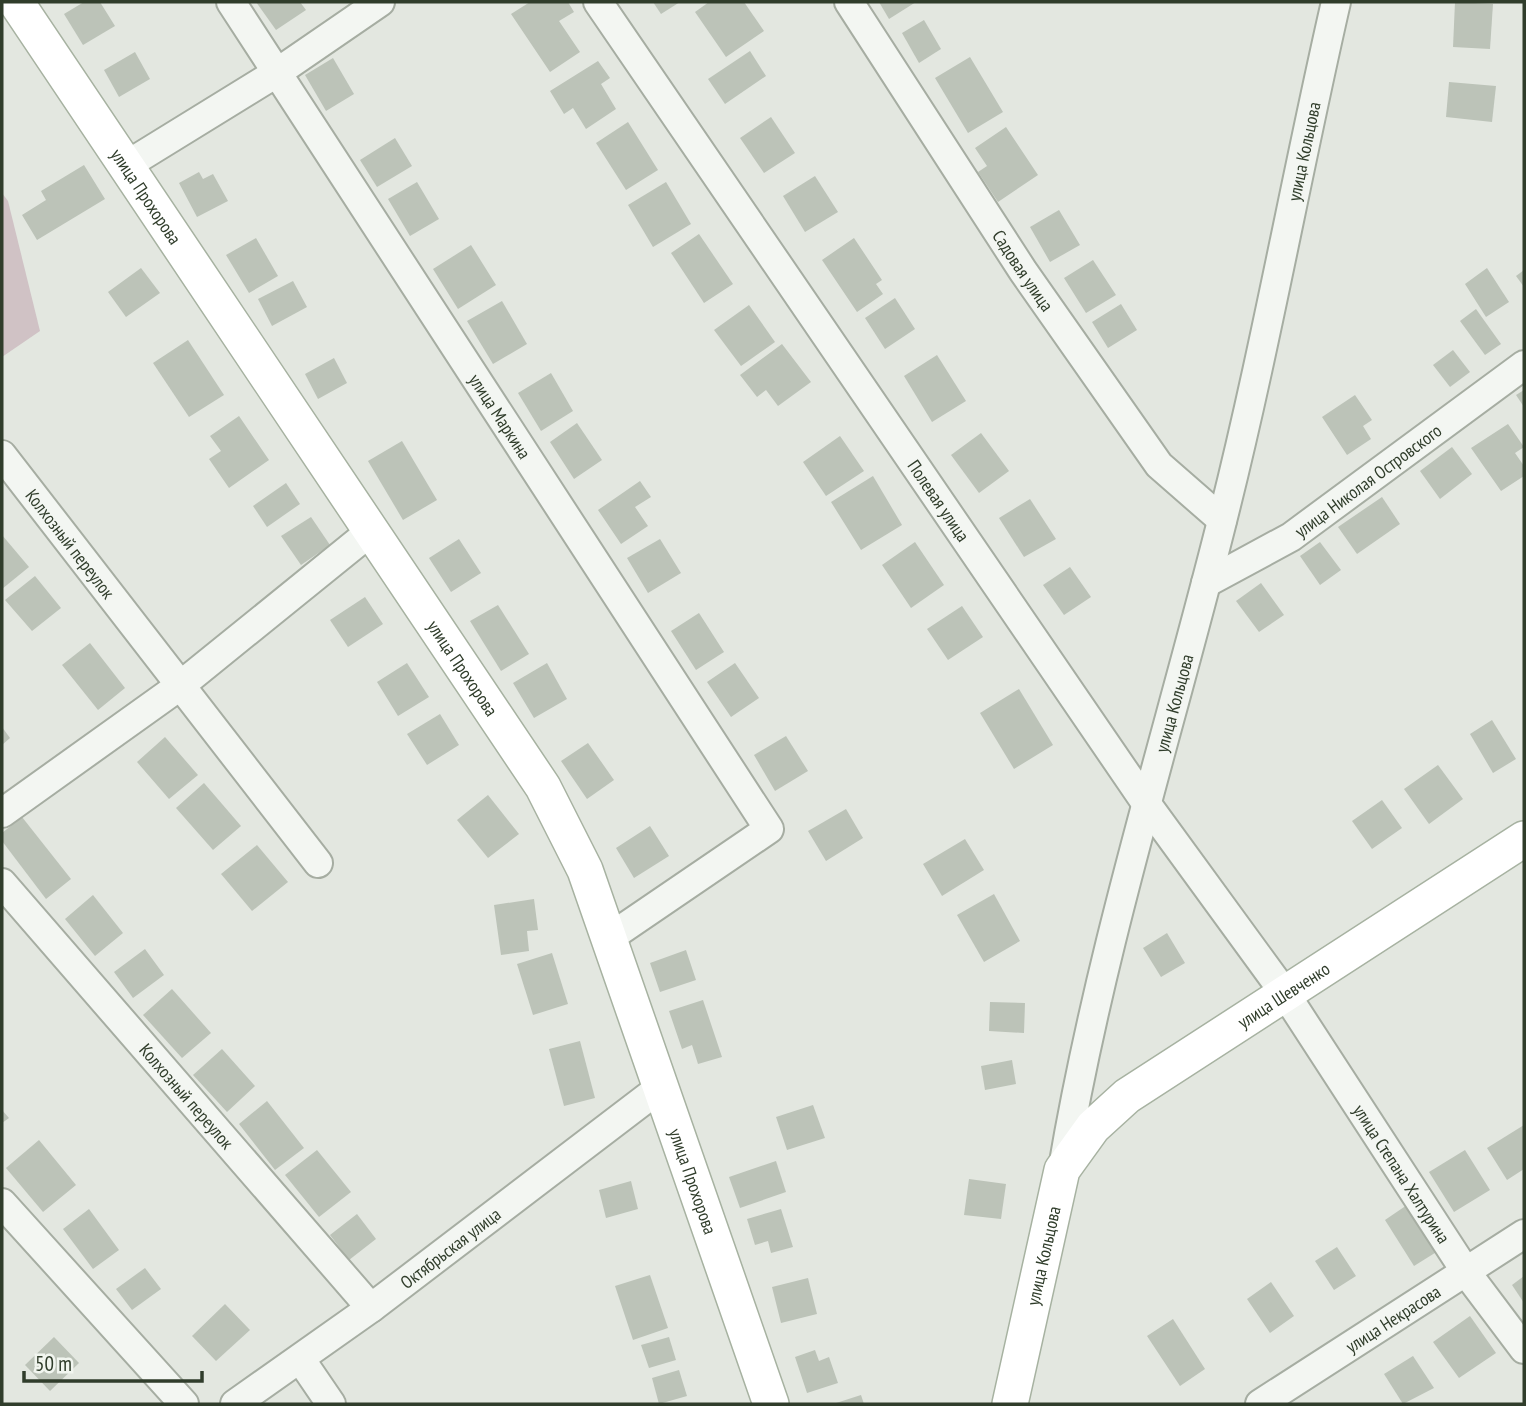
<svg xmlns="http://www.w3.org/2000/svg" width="1526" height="1406" font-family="'PT Sans Narrow',sans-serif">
  <rect width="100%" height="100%" fill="#e3e7e0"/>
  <path fill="#d0c2c5" d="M 2,193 L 8,201 L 40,331 L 2,357 Z"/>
  <g fill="#bcc3b8">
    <path d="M 84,2 L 100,2 L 115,26 L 83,45 L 64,14 Z"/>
    <path d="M 256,2 L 300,2 L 306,10 L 276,30 Z"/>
    <path d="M 530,2 L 568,2 L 574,12 L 559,21 L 580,52 L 550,72 L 511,14 Z"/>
    <path d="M 653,2 L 680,2 L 661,14 Z"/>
    <path d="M 709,2 L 744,2 L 764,31 L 726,57 L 695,12 Z"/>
    <path d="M 879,2 L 916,2 L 889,19 Z"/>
    <path d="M 1455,2 L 1493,4 L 1490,49 L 1453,47 Z"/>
    <path d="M 924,20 L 941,49 L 919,63 L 902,33 Z"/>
    <path d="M 750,51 L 766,76 L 725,104 L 708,79 Z"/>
    <path d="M 135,52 L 150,79 L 119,97 L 104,70 Z"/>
    <path d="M 970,57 L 1003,112 L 968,133 L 935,78 Z"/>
    <path d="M 333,58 L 354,94 L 326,111 L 305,75 Z"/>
    <path d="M 598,61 L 610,78 L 601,84 L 616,109 L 586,129 L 573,108 L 564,114 L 550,91 Z"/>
    <path d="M 1449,82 L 1496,86 L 1492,122 L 1446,117 Z"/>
    <path d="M 771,117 L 795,153 L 764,173 L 740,138 Z"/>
    <path d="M 628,122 L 658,170 L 626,190 L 596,143 Z"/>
    <path d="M 1006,127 L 1038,175 L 998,202 L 978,172 L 987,166 L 975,148 Z"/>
    <path d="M 395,138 L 412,166 L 377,187 L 360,160 Z"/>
    <path d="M 84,165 L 105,199 L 37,240 L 22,215 L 46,200 L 41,191 Z"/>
    <path d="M 199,172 L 203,179 L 213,174 L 228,201 L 197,217 L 179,183 Z"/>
    <path d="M 815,176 L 838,212 L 805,232 L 783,196 Z"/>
    <path d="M 417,182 L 439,219 L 410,236 L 388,199 Z"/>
    <path d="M 666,182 L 691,224 L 653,247 L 628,205 Z"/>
    <path d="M 1059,210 L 1080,245 L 1050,262 L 1030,227 Z"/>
    <path d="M 699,234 L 733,284 L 704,303 L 671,253 Z"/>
    <path d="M 256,238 L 278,276 L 249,293 L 226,255 Z"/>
    <path d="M 854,238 L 882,280 L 876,284 L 883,294 L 857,312 L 822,260 Z"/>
    <path d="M 471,245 L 496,285 L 458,309 L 433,269 Z"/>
    <path d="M 1093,260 L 1116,295 L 1086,313 L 1064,278 Z"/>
    <path d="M 141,268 L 160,293 L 126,317 L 108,292 Z"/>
    <path d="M 1487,268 L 1509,302 L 1486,317 L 1465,284 Z"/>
    <path d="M 1524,270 L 1524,287 L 1516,276 Z"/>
    <path d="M 293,281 L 307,307 L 272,326 L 258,299 Z"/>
    <path d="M 895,298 L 915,329 L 885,349 L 865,318 Z"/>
    <path d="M 502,301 L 527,344 L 493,364 L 467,321 Z"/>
    <path d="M 1121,304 L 1137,330 L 1108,348 L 1092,322 Z"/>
    <path d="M 749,305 L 775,342 L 741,366 L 714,330 Z"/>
    <path d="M 1476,309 L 1501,344 L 1485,355 L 1460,321 Z"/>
    <path d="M 188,340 L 224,395 L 189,417 L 153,363 Z"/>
    <path d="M 782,344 L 811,382 L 778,406 L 766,390 L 757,397 L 740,375 Z"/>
    <path d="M 1453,350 L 1470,372 L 1450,387 L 1433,365 Z"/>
    <path d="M 937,355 L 966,401 L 932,422 L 904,376 Z"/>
    <path d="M 334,358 L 347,383 L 318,399 L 305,374 Z"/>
    <path d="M 551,373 L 573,411 L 541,431 L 518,393 Z"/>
    <path d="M 1524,390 L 1524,407 L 1516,395 Z"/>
    <path d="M 1355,395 L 1372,420 L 1363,426 L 1371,439 L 1347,455 L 1322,417 Z"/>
    <path d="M 239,416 L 269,460 L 229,488 L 209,459 L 221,451 L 210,436 Z"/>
    <path d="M 577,423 L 602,460 L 574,479 L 550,442 Z"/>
    <path d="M 1508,424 L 1524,447 L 1515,453 L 1524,466 L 1524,476 L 1501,491 L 1471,448 Z"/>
    <path d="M 981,433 L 1009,471 L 979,493 L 951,455 Z"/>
    <path d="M 840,436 L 864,471 L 826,496 L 803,462 Z"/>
    <path d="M 402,441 L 437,500 L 403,520 L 368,461 Z"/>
    <path d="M 1452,447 L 1472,474 L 1440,499 L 1420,471 Z"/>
    <path d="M 873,476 L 902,525 L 861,550 L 831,502 Z"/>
    <path d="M 640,481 L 651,497 L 635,507 L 648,526 L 621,544 L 598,510 Z"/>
    <path d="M 286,483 L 300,504 L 267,527 L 253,506 Z"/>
    <path d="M 1382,497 L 1400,524 L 1357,554 L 1338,527 Z"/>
    <path d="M 1030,499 L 1056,539 L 1024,557 L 999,518 Z"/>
    <path d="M 311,517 L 330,545 L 301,565 L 281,536 Z"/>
    <path d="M 2,535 L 29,567 L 2,589 Z"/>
    <path d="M 459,539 L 481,573 L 451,592 L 429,558 Z"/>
    <path d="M 660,539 L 681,573 L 648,593 L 627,558 Z"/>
    <path d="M 915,542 L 944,585 L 911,608 L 882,565 Z"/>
    <path d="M 1320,542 L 1341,570 L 1320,585 L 1300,556 Z"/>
    <path d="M 1070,567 L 1091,597 L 1064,615 L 1043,585 Z"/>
    <path d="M 35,576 L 61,608 L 32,631 L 5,600 Z"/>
    <path d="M 1261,583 L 1284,615 L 1259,632 L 1236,601 Z"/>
    <path d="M 365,597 L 383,624 L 348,647 L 330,620 Z"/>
    <path d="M 498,605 L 529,654 L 501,671 L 470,621 Z"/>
    <path d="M 962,606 L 983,637 L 948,660 L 927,629 Z"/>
    <path d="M 699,613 L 724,652 L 696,670 L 671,631 Z"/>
    <path d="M 90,643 L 125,688 L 98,710 L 62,665 Z"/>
    <path d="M 407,663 L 429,697 L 398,716 L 377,682 Z"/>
    <path d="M 547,663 L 567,699 L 534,718 L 513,683 Z"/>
    <path d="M 735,663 L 759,698 L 731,717 L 707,682 Z"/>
    <path d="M 1019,689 L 1053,745 L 1014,769 L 980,713 Z"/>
    <path d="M 440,714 L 459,745 L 427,765 L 407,734 Z"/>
    <path d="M 1492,720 L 1516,759 L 1493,773 L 1470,734 Z"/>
    <path d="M 2,727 L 10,738 L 2,745 Z"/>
    <path d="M 786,736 L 808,771 L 775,791 L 754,755 Z"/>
    <path d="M 165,737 L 198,775 L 169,799 L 137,762 Z"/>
    <path d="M 588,743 L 614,780 L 587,799 L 561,761 Z"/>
    <path d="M 1438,765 L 1463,799 L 1429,824 L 1404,789 Z"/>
    <path d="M 204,783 L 241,826 L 213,850 L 176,808 Z"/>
    <path d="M 488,795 L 519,834 L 488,858 L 457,820 Z"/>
    <path d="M 1382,800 L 1402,828 L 1372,849 L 1352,821 Z"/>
    <path d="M 846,809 L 863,838 L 826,861 L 808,831 Z"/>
    <path d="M 22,817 L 71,879 L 46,899 L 2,841 L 2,833 Z"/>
    <path d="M 650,826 L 669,856 L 634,878 L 616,848 Z"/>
    <path d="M 965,839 L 984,870 L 942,896 L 923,864 Z"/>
    <path d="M 257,845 L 288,882 L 252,911 L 221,874 Z"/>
    <path d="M 994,894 L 1020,941 L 984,962 L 957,915 Z"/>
    <path d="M 93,895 L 123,933 L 95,956 L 65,919 Z"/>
    <path d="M 534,899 L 538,930 L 527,931 L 529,951 L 501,955 L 494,905 Z"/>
    <path d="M 1167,933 L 1185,963 L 1161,977 L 1143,948 Z"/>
    <path d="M 145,949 L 164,975 L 133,998 L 114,972 Z"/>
    <path d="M 686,950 L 696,980 L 660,992 L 650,963 Z"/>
    <path d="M 552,953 L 568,1004 L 533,1015 L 517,964 Z"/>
    <path d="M 172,989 L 211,1033 L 182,1058 L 143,1015 Z"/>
    <path d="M 703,1000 L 722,1057 L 698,1064 L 692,1045 L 682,1049 L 669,1011 Z"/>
    <path d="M 990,1002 L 1025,1003 L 1024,1033 L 989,1031 Z"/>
    <path d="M 580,1041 L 595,1098 L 564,1106 L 549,1049 Z"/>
    <path d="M 222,1049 L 255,1086 L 227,1112 L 193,1075 Z"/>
    <path d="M 1012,1060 L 1016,1084 L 985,1090 L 981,1066 Z"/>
    <path d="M 267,1101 L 304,1148 L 275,1170 L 239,1124 Z"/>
    <path d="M 813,1105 L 825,1138 L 787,1150 L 776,1117 Z"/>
    <path d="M 2,1110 L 9,1118 L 2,1123 Z"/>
    <path d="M 1524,1125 L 1524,1169 L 1507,1180 L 1487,1148 Z"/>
    <path d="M 39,1140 L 76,1185 L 43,1212 L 6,1168 Z"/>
    <path d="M 317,1150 L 351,1192 L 319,1217 L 285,1175 Z"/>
    <path d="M 1465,1150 L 1490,1190 L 1454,1212 L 1429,1172 Z"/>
    <path d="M 776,1161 L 786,1192 L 740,1208 L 729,1177 Z"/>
    <path d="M 969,1179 L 1006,1184 L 1001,1219 L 964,1215 Z"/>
    <path d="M 631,1181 L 638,1209 L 606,1218 L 599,1190 Z"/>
    <path d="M 1407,1205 L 1438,1251 L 1414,1266 L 1385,1220 Z"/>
    <path d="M 89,1209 L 119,1250 L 93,1269 L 63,1229 Z"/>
    <path d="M 781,1209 L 793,1247 L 771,1253 L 768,1241 L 755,1245 L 747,1219 Z"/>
    <path d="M 357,1214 L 376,1239 L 349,1260 L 330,1235 Z"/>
    <path d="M 1337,1247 L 1356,1276 L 1334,1290 L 1315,1261 Z"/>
    <path d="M 145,1268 L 161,1289 L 132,1310 L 116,1289 Z"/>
    <path d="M 650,1275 L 668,1328 L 633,1340 L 615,1286 Z"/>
    <path d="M 1524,1276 L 1524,1303 L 1512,1285 Z"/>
    <path d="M 808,1278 L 817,1314 L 781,1323 L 772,1287 Z"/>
    <path d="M 1271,1282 L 1294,1316 L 1270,1333 L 1247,1299 Z"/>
    <path d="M 225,1304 L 250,1330 L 216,1361 L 192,1336 Z"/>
    <path d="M 1470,1316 L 1496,1353 L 1459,1378 L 1433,1342 Z"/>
    <path d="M 1173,1319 L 1205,1369 L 1180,1386 L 1147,1336 Z"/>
    <path d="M 54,1337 L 79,1363 L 50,1391 L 25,1365 Z"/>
    <path d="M 669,1337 L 676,1360 L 649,1368 L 641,1345 Z"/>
    <path d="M 815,1350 L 819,1361 L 829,1357 L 838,1383 L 807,1393 L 795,1357 Z"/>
    <path d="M 1413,1356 L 1434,1388 L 1403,1404 L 1384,1374 Z"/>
    <path d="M 679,1370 L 687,1396 L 659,1404 L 652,1378 Z"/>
    <path d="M 861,1395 L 864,1404 L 833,1404 Z"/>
  </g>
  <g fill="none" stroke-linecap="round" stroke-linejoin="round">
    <g stroke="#a6ada2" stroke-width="32">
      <g id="minor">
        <path id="s1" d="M 231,2 L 769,829 L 609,938"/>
        <path id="s2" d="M 598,2 L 1146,803 L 1286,995 L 1466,1272 L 1524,1349"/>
        <path id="s3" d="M 849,2 L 1023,271 L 1159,465 L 1222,520"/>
        <path d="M 127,165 L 278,72 L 380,2"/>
        <path id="s4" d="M 2,455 L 318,863"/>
        <path id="s5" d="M 1206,583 L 1291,537 L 1524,365"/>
        <path d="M 2,813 L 181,685 L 370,532"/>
        <path id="s6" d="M 2,883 L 371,1308"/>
        <path id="s7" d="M 1063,1168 C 1100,949 1167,739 1221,525 C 1265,352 1296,176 1336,2"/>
        <path d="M 2,1203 L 184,1404"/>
        <path d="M 301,1360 L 331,1404"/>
        <path id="s8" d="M 235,1404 L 371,1308 L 661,1087"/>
        <path id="s9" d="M 1260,1404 L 1524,1234"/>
      </g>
    </g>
    <g stroke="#a7b2a1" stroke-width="38">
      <g id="major">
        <path id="s10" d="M 16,2 L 543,787 L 585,870 L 771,1404"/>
        <path id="s11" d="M 1010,1404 L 1062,1170 L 1093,1127 L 1127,1096 L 1524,839"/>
      </g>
    </g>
    <use href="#minor" stroke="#f3f6f2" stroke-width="28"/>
    <use href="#major" stroke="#fff" stroke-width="35"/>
  </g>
  <g text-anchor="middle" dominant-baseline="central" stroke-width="5" stroke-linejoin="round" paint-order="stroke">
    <g font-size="18" fill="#303d2b" stroke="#f1f5ef">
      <text stroke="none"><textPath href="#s7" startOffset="1045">улица Кольцова</textPath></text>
      <text stroke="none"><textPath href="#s10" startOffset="234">улица Прохорова</textPath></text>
      <text stroke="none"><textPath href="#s3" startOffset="320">Садовая улица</textPath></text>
      <text stroke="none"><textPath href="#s1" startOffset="494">улица Маркина</textPath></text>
      <text stroke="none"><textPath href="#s5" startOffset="192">улица Николая Островского</textPath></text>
      <text stroke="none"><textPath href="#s2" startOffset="604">Полевая улица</textPath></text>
      <text stroke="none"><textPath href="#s4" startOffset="112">Колхозный переулок</textPath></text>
      <text stroke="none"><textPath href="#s10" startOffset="802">улица Прохорова</textPath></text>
      <text stroke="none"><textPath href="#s7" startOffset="478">улица Кольцова</textPath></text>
      <text stroke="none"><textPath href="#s11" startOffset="525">улица Шевченко</textPath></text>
      <text stroke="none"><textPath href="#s6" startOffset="282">Колхозный переулок</textPath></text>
      <text stroke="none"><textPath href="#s2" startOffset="1421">улица Степана Халтурина</textPath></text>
      <text stroke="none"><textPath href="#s10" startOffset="1368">улица Прохорова</textPath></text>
      <text stroke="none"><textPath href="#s8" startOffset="266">Октябрьская улица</textPath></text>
      <text stroke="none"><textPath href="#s11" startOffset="152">улица Кольцова</textPath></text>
      <text stroke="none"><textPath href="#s9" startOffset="158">улица Некрасова</textPath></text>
    </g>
  </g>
  <rect width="1526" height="1406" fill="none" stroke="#303d2b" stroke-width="7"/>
  <path d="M24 1371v10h178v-10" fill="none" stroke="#303d2b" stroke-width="3.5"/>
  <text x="35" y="1371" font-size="21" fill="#303d2b" stroke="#f1f5ef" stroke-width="5" paint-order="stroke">50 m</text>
</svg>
